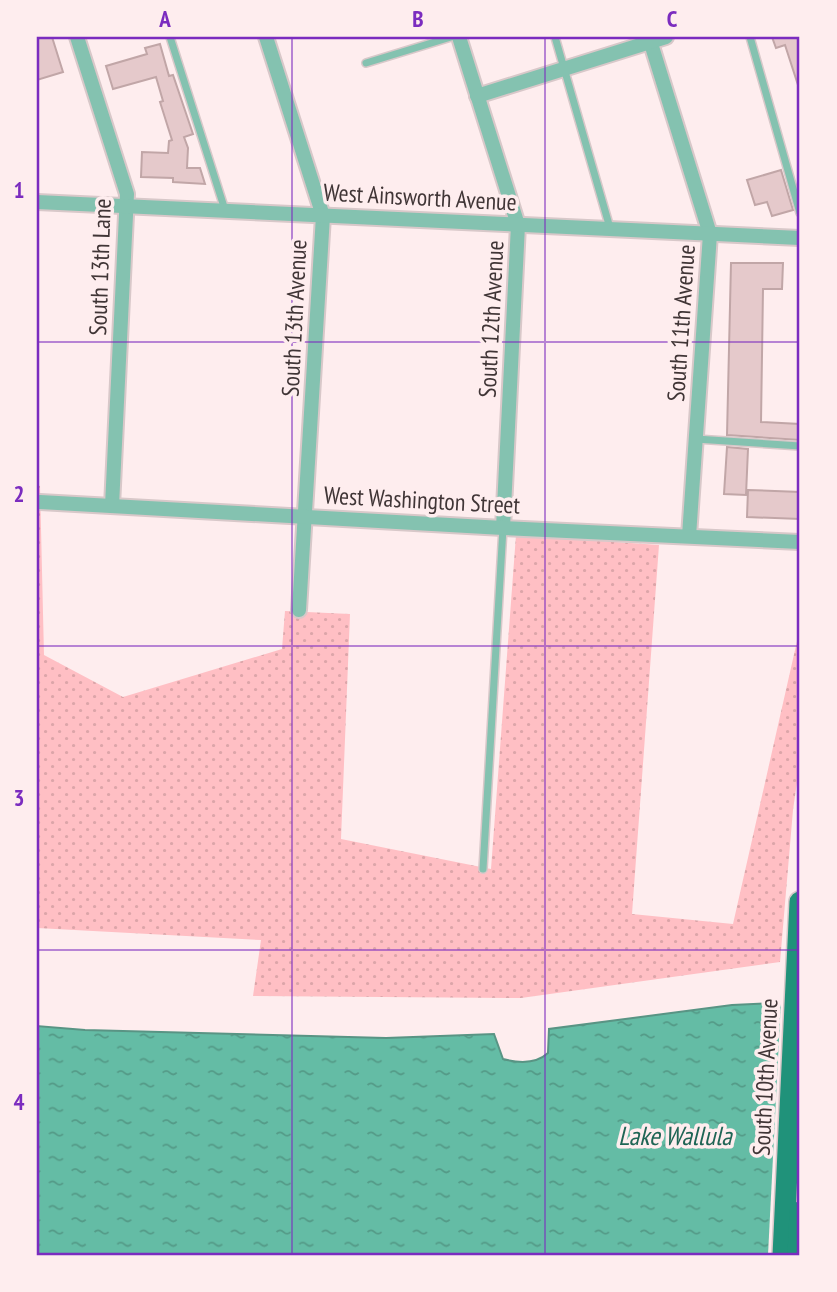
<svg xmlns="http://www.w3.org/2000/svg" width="837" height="1292" font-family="'PT Sans Narrow',sans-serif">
  <defs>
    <pattern id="grass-dots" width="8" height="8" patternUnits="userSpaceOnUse" patternTransform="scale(1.75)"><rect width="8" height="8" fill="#ffbfc4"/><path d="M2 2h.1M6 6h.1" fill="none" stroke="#dca5a9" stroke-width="1.8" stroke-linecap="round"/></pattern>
    <pattern id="water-ripples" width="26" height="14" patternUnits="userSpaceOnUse" patternTransform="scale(1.75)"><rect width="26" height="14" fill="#64bca5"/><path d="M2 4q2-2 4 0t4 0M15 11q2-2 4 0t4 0" fill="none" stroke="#549a87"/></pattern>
  </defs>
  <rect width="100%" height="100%" fill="#feedee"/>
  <path fill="url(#grass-dots)" d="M 37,485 L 40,486 L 44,655 L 123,697 L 282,649 L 285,611 L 350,614 L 341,839 L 491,869 L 516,535 L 659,545 L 632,914 L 733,924 L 800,628 L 800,761 L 793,810 L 780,962 L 521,998 L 253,996 L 261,940 L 37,928 Z"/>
  <path fill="url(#water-ripples)" stroke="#599484" stroke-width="2" d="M 800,1002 L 800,1255 L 37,1255 L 37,1026 L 85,1030 L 386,1038 L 494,1034 L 503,1059 C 518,1063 536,1064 548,1053 L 549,1029 L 732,1005 Z"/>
  <path fill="#feedee" d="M 800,999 L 800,1255 L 768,1255 L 781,1000 Z"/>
  <g fill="#e5c9cb" stroke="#c1a6a7" stroke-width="2">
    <path d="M 37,37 L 52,37 L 63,72 L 37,80 Z"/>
    <path d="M 772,37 L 800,37 L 800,85 L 798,85 L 785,45 L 776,48 Z"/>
    <path d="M 160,44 L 169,76 L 173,75 L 193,134 L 184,137 L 188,148 L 187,168 L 200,168 L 205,184 L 173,182 L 173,178 L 141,177 L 142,152 L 168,153 L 169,141 L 172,140 L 160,102 L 163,101 L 156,77 L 113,89 L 106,66 L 147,54 L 145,48 Z"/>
    <path d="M 781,170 L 793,210 L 772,216 L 767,202 L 755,205 L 747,180 Z"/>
    <path d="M 731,263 L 783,263 L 782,289 L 763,289 L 761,422 L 800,424 L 800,440 L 727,435 Z"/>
    <path d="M 727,447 L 748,449 L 746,495 L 724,494 Z"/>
    <path d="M 748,490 L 800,492 L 800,519 L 747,517 Z"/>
  </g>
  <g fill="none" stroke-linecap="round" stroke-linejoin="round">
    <g stroke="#d8c8c9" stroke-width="10">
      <g id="service">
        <path d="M 170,37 L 225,210"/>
        <path d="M 555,37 L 610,228"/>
        <path d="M 750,37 L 800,213"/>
        <path d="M 366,63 L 451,37"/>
        <path d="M 696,439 L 800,446"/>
        <path d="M 483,869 L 503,528"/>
      </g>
    </g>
    <g stroke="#d8c8c9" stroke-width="18">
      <g id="minor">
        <path d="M 77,37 L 127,194 L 112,506"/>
        <path d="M 266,37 L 323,216 L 299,610"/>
        <path d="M 459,37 L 518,225 L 503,528"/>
        <path d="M 649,37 L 710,234 L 689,536"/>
        <path d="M 477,96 L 666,37"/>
        <path d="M 37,202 L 800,238"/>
        <path d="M 40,502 L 503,528 L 800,542"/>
      </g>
    </g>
    <g stroke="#d8c8c9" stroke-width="24">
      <g id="primary">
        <path d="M 783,1255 L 800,902"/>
        <path d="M 798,1255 L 800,1212"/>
      </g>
    </g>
    <use href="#service" stroke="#84c2b0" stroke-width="7"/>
    <use href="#minor" stroke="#84c2b0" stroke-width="14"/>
    <use href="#primary" stroke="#20927a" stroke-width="21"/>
  </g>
  <path fill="none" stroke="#7b2cbf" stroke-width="2" stroke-opacity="0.55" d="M 292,37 L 292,1255M 545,37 L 545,1255M 37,342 L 800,342M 37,646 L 800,646M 37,950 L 800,950"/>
  <g text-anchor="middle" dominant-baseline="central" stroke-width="7" stroke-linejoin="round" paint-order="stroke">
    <g font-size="24" fill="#403536" stroke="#feedee">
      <text transform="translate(420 197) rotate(3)">West Ainsworth Avenue</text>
      <text transform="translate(100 267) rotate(-88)">South 13th Lane</text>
      <text transform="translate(294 318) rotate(-87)">South 13th Avenue</text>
      <text transform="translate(491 319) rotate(-87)">South 12th Avenue</text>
      <text transform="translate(681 323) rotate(-86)">South 11th Avenue</text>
      <text transform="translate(422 500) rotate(3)">West Washington Street</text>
      <text transform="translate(765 1077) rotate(-87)">South 10th Avenue</text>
    </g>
    <g font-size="26" font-style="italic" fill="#1f6555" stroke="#feedee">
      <text x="675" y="1135">Lake Wallula</text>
    </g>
  </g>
  <rect width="837" height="1292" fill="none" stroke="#feedee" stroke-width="77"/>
  <rect x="38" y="38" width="760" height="1216" fill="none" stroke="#7b2cbf" stroke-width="2.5"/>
  <g font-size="23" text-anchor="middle" font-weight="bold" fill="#7b2cbf">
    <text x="165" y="27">A</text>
    <text x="418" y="27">B</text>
    <text x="672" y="27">C</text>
    <text x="19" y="198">1</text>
    <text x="19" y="502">2</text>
    <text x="19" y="806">3</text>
    <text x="19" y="1110">4</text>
  </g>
</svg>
